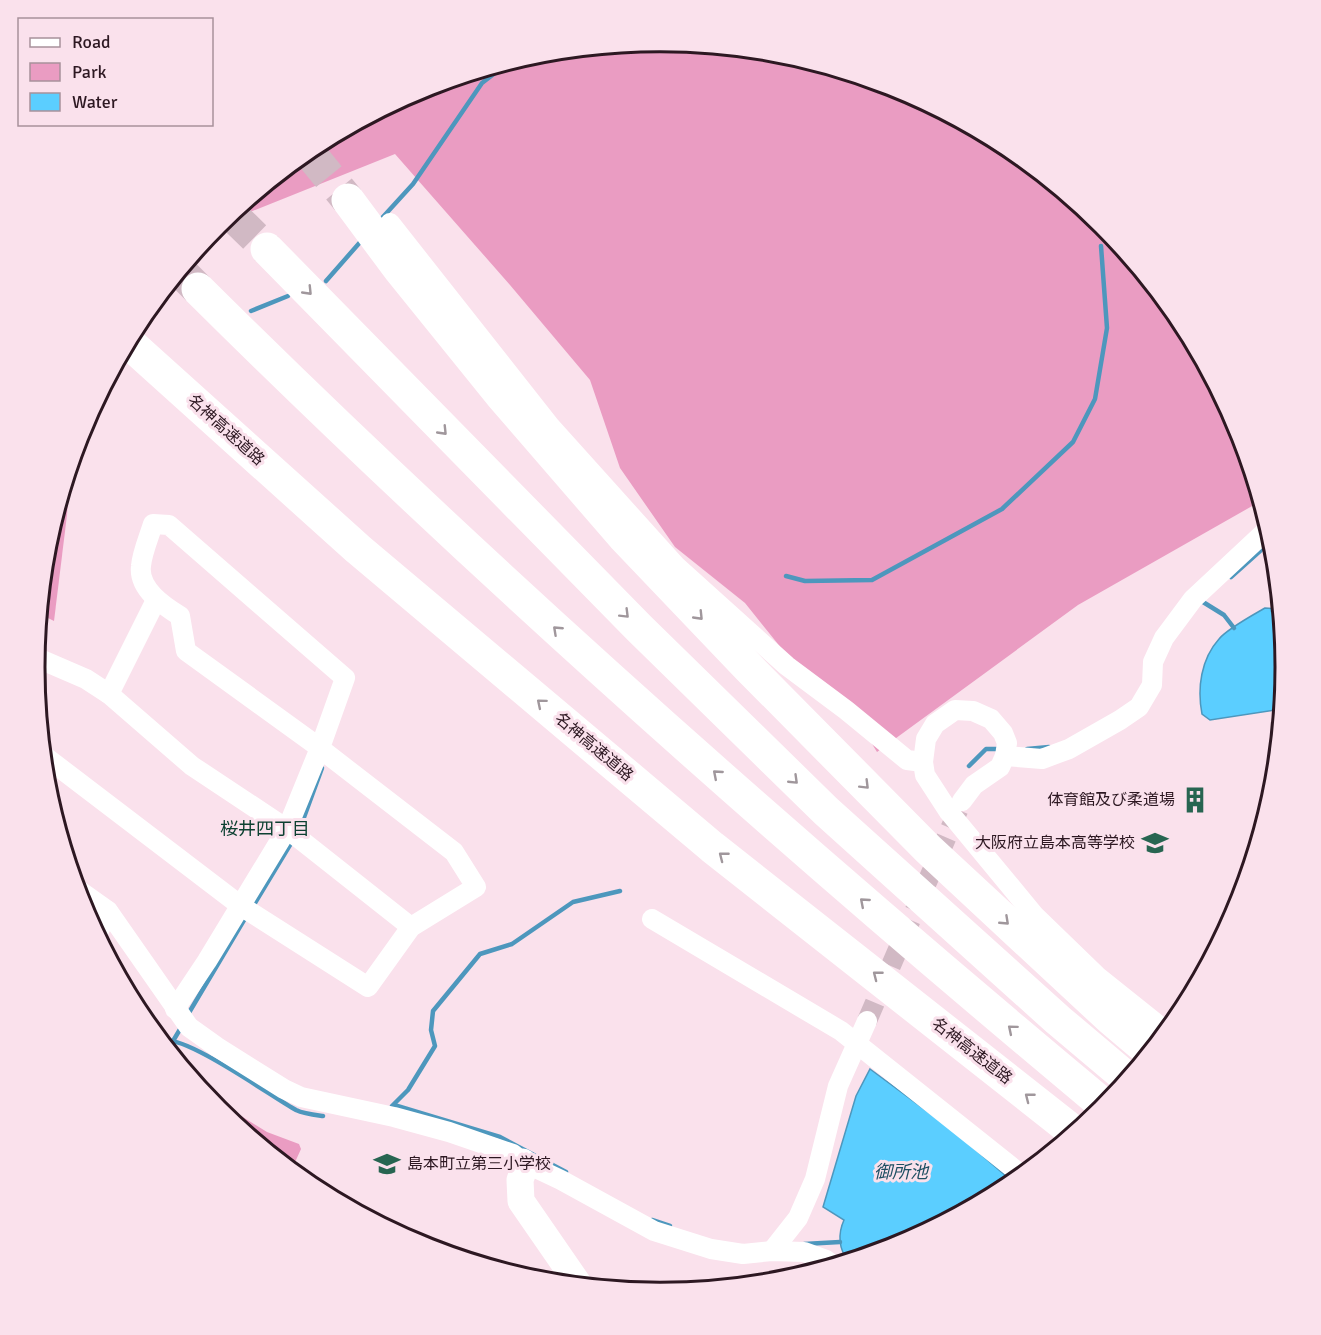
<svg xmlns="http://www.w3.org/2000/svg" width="1321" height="1335" font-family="Signika,'Noto Sans JP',sans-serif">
  <rect width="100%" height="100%" fill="#fae1ec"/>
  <g fill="#ea9cc2">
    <path d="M 661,42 L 783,54 L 900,89 L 1009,147 L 1103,225 L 1181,320 L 1239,428 L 1261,501 L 1078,605 L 877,752 L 864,731 L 786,654 L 745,603 L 675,547 L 620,468 L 590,380 L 510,285 L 395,154 L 250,212 L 230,215 L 313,147 L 421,89 L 539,53 Z"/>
    <path d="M 70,468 L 67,515 L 54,621 L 40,614 L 47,545 Z"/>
    <path d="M 208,1098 L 225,1106 L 267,1132 L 299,1144 L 301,1149 L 291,1171 L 218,1110 Z"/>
  </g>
  <g fill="#5bceff" stroke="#4d97bd" stroke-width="1.5">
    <path d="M 1265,608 L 1281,609 L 1286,667 L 1282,709 L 1210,720 L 1202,714 C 1197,688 1201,659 1219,639 C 1227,629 1253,615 1265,608 Z"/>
    <path d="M 870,1069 L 955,1132 L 1014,1183 L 1008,1188 L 900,1246 L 849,1261 C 838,1250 838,1233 844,1220 L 823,1207 L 856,1096 Z"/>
  </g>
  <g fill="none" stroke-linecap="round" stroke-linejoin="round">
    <g stroke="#4d97bd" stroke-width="4.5">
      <path d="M 382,218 L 413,184 L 482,83 L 508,63"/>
      <path d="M 326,281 L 362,240"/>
      <path d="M 251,311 L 288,296"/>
      <path d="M 786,576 L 805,581 L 872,580 L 1002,509 L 1073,442 L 1095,399 L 1107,328 L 1101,246"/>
      <path d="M 1231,577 L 1260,551 L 1270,539"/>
      <path d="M 1203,602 L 1224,615 L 1234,628"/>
      <path d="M 1027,749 L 1049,747"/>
      <path d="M 969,766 L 986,749 L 1001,749"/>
      <path d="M 299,831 L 322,768"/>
      <path d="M 252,908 L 293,840"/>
      <path d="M 187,1016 L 247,915"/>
      <path d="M 161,1041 C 182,1032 272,1097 296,1110 C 304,1114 315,1115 323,1116"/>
      <path d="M 173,1041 L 182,1026"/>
      <path d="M 394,1105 L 500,1137 L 566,1172"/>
      <path d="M 392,1106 L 408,1090 L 435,1046 L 431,1030 L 433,1011 L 480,954 L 512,944 L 573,902 L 620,891"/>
      <path d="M 652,1220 L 670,1226"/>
      <path d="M 804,1244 L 840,1242"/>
    </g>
    <path stroke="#d1b9c4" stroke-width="20" stroke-dasharray="20 10" stroke-linecap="butt" d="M 867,1021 L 960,806"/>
    <g stroke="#d1b9c4" stroke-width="33" stroke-dasharray="33 16" stroke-linecap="butt">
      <path d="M 308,151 L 348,200"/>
      <path d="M 231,214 L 267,249"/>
      <path d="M 180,271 L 198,289"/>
    </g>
    <g stroke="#fff" stroke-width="20">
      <path d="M 390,223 L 550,426 L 676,566 L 787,666 L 846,710 L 907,760 L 923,762"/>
      <path d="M 35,657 L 86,679 L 109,694 L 192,766 L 287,829 L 411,927"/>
      <path d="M 109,694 L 156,600"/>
      <path d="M 43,755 L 241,906 L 368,987 L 411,927 L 476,887 L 454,852 L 322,750 L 320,748 L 186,651 L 180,616 C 164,606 138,589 141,566 C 142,553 149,537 153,524 L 169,525 L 345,678 L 320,748 L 287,829 L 207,961 L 175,1009"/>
      <path d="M 1005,756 L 1042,759 L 1069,749 L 1120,720 L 1139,707 L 1152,685 L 1153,662 L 1164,638 L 1193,599 L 1269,528"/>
      <path d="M 962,801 L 974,785 L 1000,767 L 1005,756 L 1007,743 L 1003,733 L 991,719 L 973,711 L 955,710 L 935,724 L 926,739 L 923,762 L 925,775 L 949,812 L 1035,916 L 1097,976 L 1167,1032"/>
      <path d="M 77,889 L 108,911 L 189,1027 L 217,1047 L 284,1089 L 301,1097 L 394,1117 L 449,1132 L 513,1154 L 523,1162 L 561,1180 L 654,1231 L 711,1249 L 743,1254 L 772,1251 L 804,1252 L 826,1260 L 834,1266"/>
      <path d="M 652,919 L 841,1031 L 1023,1176"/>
      <path d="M 97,935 L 108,911"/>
      <path d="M 772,1251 L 798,1218 L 815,1179 L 838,1086 L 867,1021"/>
    </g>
    <path stroke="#fff" stroke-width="27" d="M 523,1162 L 524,1169 L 520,1180 L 521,1201 L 579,1285"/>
    <g stroke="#fff" stroke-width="33">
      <path d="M 348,200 L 400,270 L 501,395 L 623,536 L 748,667 L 928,849 L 1111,1019 L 1150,1052"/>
      <path d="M 267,249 L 639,628 L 826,811 L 1058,1020 L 1128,1079"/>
      <path d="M 198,289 C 487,576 793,846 1106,1107"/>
      <path d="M 128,342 L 358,549 L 712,847 L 1075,1133"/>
    </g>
  </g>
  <defs><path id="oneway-chevron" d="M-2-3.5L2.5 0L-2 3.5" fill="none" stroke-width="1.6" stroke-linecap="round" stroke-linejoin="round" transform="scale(1.5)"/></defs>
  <g stroke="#a0979c">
    <use href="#oneway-chevron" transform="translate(308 291) rotate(46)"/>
    <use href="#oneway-chevron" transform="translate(443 431) rotate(46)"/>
    <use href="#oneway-chevron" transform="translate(625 614) rotate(45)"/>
    <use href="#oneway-chevron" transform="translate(699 616) rotate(46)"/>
    <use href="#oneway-chevron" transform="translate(557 630) rotate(-137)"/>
    <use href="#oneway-chevron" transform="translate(541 703) rotate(-140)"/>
    <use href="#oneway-chevron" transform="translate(717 774) rotate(-139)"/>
    <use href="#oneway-chevron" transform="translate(794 780) rotate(44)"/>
    <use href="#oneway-chevron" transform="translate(865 785) rotate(45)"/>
    <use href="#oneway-chevron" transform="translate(723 856) rotate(-142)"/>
    <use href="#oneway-chevron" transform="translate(864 902) rotate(-139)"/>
    <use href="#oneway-chevron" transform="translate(1005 921) rotate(43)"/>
    <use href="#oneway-chevron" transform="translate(877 975) rotate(-142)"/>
    <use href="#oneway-chevron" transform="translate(1012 1029) rotate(-140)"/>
    <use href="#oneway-chevron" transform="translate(1029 1097) rotate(-142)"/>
  </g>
  <defs>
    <g id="building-bare" transform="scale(2.07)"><path d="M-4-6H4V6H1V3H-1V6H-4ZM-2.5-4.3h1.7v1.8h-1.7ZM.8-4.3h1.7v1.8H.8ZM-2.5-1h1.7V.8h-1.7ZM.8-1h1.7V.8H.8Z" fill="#276551" stroke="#fae1ec" stroke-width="2.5" paint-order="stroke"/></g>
    <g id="school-bare" transform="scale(2.07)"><path d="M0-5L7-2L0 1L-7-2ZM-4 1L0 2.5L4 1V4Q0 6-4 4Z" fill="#276551" stroke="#fae1ec" stroke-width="2.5" paint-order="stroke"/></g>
  </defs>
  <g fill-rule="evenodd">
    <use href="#building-bare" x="1195" y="800"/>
    <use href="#school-bare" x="1155" y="843"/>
    <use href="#school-bare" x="387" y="1164"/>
  </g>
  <g text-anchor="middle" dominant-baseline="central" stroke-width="6" stroke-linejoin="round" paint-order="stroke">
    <g font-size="16" fill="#2d1822" stroke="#fae1ec">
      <text transform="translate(226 430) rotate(42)">名神高速道路</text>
      <text transform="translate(594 747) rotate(40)">名神高速道路</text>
      <text transform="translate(972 1051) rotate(38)">名神高速道路</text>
    </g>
    <g font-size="16" fill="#2d1822" stroke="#fae1ec" text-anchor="end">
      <text x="1175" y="800">体育館及び柔道場</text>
      <text x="1135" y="843">大阪府立島本高等学校</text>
      <text x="407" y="1164" text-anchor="start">島本町立第三小学校</text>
    </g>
    <g font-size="18" fill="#0c4031" stroke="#fae1ec">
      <text x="265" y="829">桜井四丁目</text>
    </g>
    <g font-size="18" font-style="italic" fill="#1e4e62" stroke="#fae1ec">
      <text x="901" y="1172">御所池</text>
    </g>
  </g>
  <path d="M0 0H1321V1335H0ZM45 667a615 615 0 1 1 1230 0a615 615 0 1 1-1230 0Z" fill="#fae1ec" fill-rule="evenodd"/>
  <path fill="none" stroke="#2d1822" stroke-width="3" d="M45 667a615 615 0 1 1 1230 0a615 615 0 1 1-1230 0Z"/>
  <rect x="18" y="18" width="195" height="108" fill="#fae1ec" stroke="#a8919b" stroke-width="1.5"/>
  <rect x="30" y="38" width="30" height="9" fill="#ffffff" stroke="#a8919b" stroke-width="1.5"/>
  <text x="72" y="48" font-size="18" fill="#2d1822">Road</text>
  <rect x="30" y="63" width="30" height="18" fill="#ea9cc2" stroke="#a8919b" stroke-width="1.5"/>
  <text x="72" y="78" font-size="18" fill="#2d1822">Park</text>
  <rect x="30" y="93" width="30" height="18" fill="#5bceff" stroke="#a8919b" stroke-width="1.5"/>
  <text x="72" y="108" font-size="18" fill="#2d1822">Water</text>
</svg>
